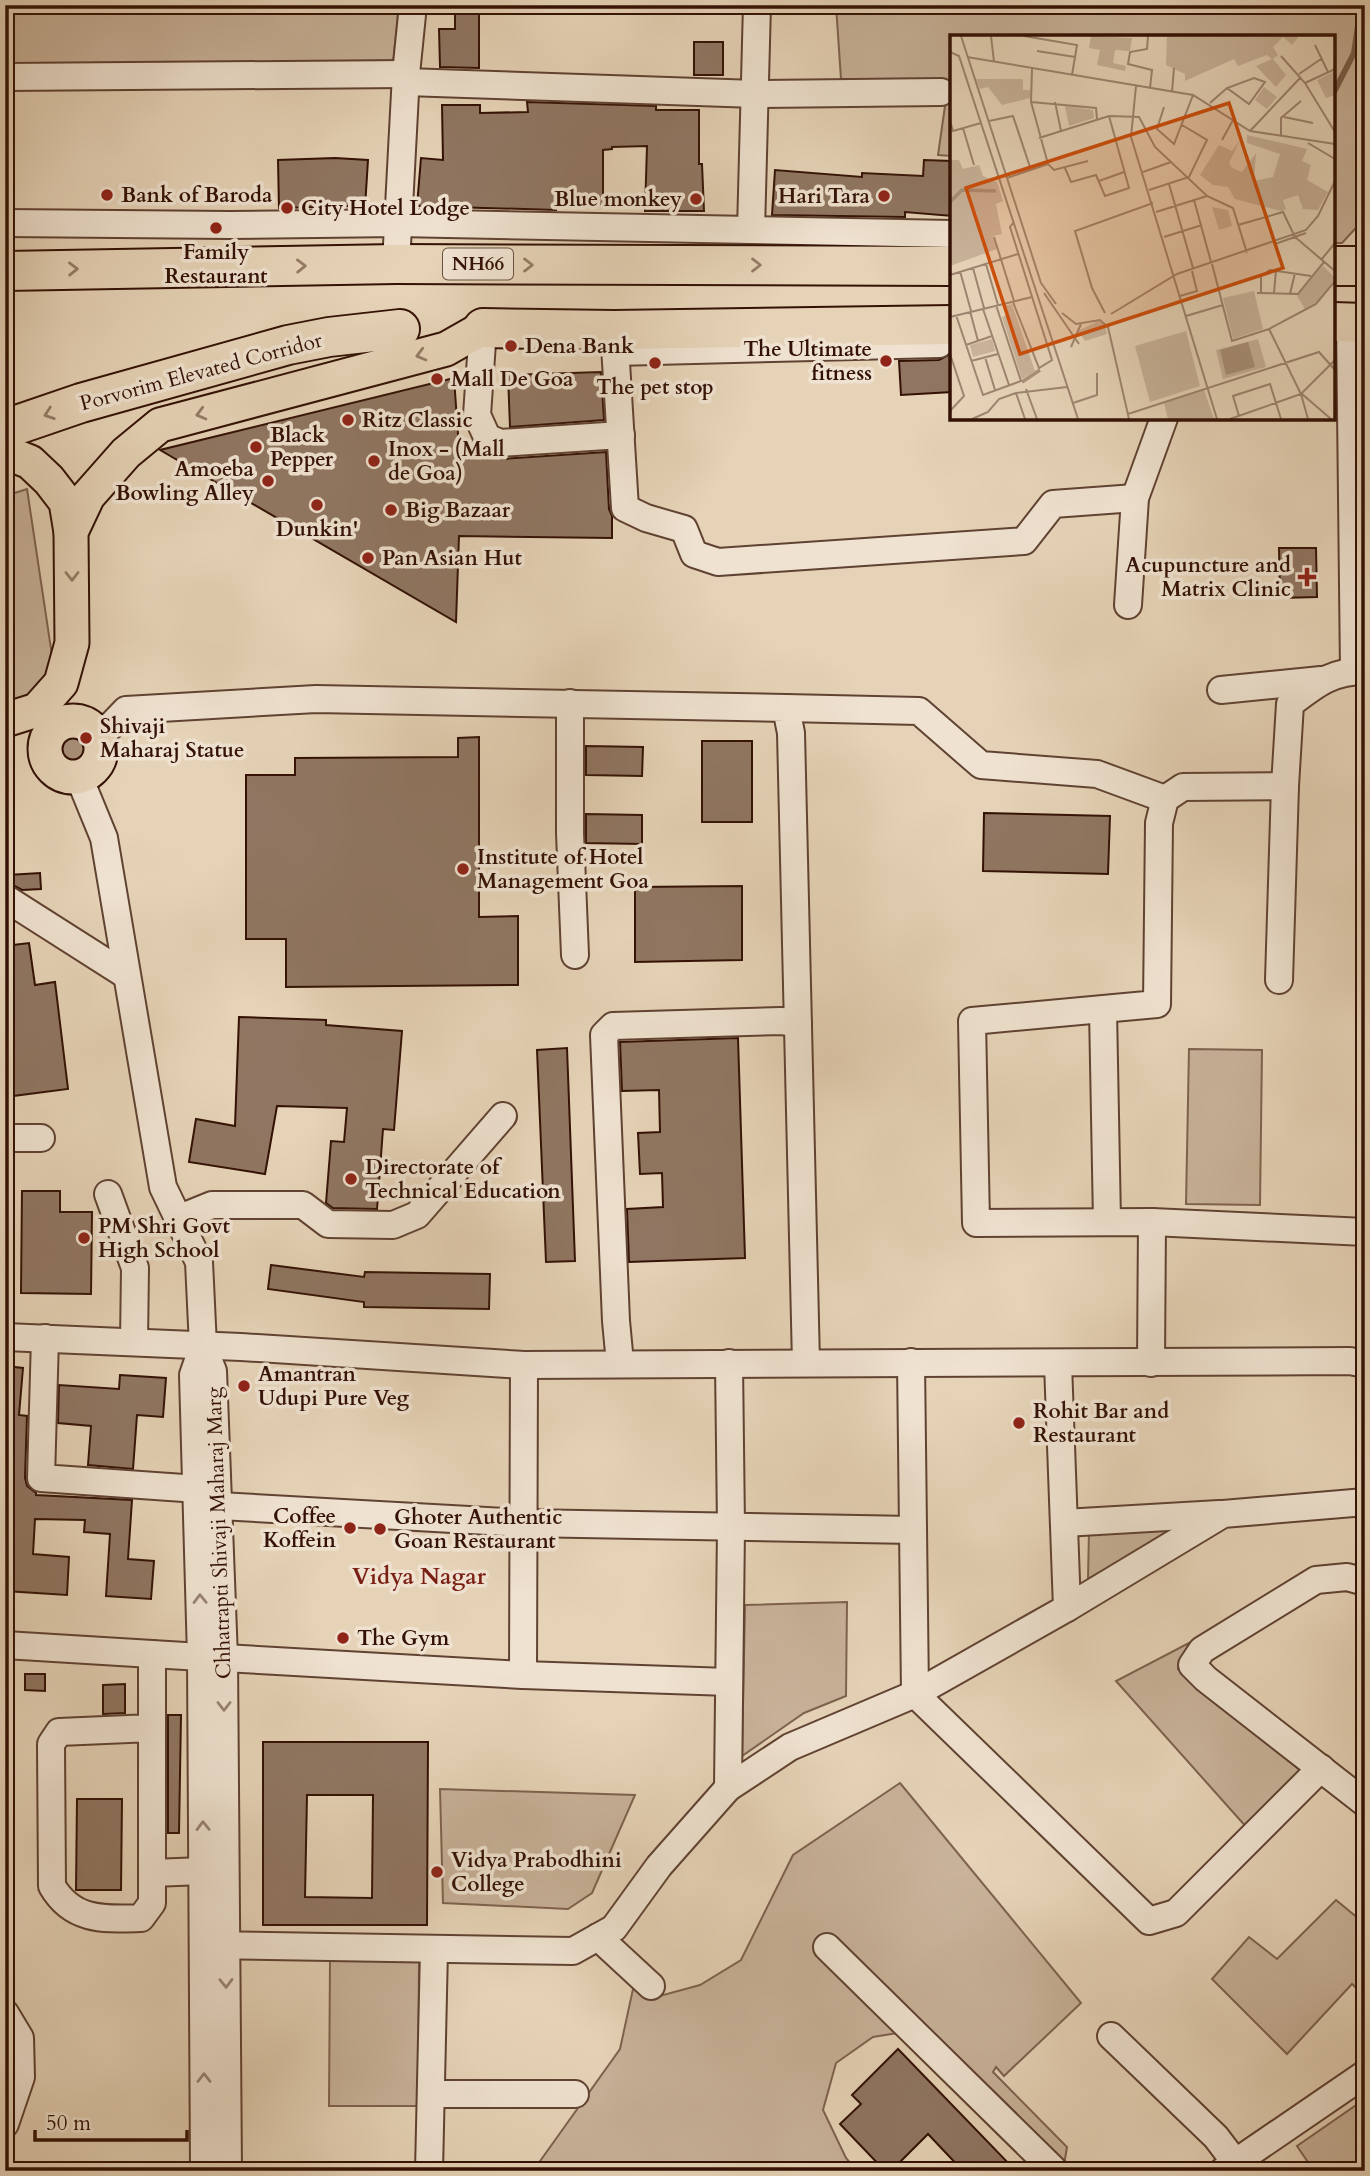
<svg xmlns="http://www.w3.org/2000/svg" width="1370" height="2176" font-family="Cardo,serif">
  <rect width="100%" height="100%" fill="#e6d3b7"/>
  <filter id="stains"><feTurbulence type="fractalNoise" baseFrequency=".00286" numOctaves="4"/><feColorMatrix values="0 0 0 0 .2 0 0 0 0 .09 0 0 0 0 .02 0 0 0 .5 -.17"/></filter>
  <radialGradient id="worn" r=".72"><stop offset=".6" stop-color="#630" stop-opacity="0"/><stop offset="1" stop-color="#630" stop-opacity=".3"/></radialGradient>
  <g fill="#c8b299" stroke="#7e624f" stroke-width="2">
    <path d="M 5,5 L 399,5 L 393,63 L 5,66 Z"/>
    <path d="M 836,5 L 1365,5 L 1365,218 L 1342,243 L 1333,243 L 1333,37 L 952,37 L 952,156 L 938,155 L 948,85 L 841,79 Z"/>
    <path d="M 27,489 L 53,662 L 40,692 L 5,705 L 5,496 Z"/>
    <path d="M 1189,1049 L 1262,1050 L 1260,1205 L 1186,1204 Z"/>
    <path d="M 1185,1527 L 1088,1579 L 1089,1530 Z"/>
    <path d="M 847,1602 L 846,1696 L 804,1713 L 742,1756 L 745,1605 Z"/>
    <path d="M 1189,1643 L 1178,1669 L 1301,1771 L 1248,1829 L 1116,1681 Z"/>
    <path d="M 900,1783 L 1081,2003 L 1004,2076 L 996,2067 L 993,2072 L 1067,2147 L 1064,2165 L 922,2029 L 873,2037 L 836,2063 L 823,2110 L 846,2158 L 857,2171 L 784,2171 L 772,2163 L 745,2171 L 533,2171 L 620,2049 L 633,1989 L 656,1997 L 700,1985 L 741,1960 L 793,1855 Z"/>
    <path d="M 440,1789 L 635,1795 L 592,1893 L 568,1909 L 443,1903 Z"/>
    <path d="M 1336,1900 L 1365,1924 L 1365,1996 L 1352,1984 L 1287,2054 L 1212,1979 L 1249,1937 L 1277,1959 Z"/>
    <path d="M 330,1960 L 419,1960 L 418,2106 L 329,2106 Z"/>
    <path d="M 1365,2099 L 1365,2171 L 1314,2171 L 1297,2146 Z"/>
  </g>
  <circle fill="#a9917a" stroke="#7a5e4b" stroke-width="2" cx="74" cy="750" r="15"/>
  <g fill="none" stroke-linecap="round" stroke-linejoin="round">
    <path stroke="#7a5e4b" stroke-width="6" d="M 1333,94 L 1354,53 L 1361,5"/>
  </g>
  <g fill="#907662" stroke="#331105" stroke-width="2" fill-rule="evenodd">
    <path d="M 455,5 L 479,5 L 479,68 L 440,67 L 439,29 L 455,29 Z"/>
    <rect x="694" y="42" width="29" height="33"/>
    <path d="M 527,102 L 656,106 L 656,110 L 699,110 L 699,164 L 702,164 L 704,211 L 645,211 L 647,146 L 612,147 L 612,149 L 603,150 L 603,204 L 556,205 L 556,210 L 417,206 L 421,158 L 443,160 L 442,105 L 480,105 L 480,113 L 528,112 Z"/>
    <path d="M 335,158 L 368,160 L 365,207 L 320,205 L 320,207 L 279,208 L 278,160 Z"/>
    <path d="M 924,160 L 952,161 L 952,216 L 905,212 L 905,217 L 772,215 L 775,170 L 862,177 L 862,173 L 923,176 Z"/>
    <path d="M 952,353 L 952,392 L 901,395 L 899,361 L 939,360 Z"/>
    <path d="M 601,372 L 604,420 L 510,427 L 508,375 Z"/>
    <path d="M 454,378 L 459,448 L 477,448 L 493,457 L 501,459 L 606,452 L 609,509 L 612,516 L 612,538 L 459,536 L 456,622 L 160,450 Z"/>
    <path d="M 1279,548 L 1316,548 L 1317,597 L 1280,598 Z"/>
    <path d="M 479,737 L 479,917 L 518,916 L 518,985 L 286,987 L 286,939 L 246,939 L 246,775 L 295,775 L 295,758 L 458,757 L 458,738 Z"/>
    <rect x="702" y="741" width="50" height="81"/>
    <path d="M 586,746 L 643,747 L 642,776 L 586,775 Z"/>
    <path d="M 984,813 L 1110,816 L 1108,874 L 983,871 Z"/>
    <path d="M 586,814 L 642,815 L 642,844 L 586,843 Z"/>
    <path d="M 40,873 L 41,889 L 22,890 L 9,883 L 8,875 Z"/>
    <path d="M 742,886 L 742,960 L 635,962 L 635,887 Z"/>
    <path d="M 29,943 L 35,985 L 55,982 L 68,1089 L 5,1097 L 5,946 Z"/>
    <path d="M 239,1017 L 326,1020 L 326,1025 L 402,1031 L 394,1130 L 383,1129 L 377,1209 L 333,1208 L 326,1203 L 331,1141 L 344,1142 L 347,1108 L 277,1106 L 265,1174 L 189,1162 L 196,1119 L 235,1126 Z"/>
    <path d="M 738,1038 L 745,1258 L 629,1262 L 627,1209 L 663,1207 L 662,1173 L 640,1174 L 638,1133 L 660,1132 L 659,1090 L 622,1091 L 620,1042 Z"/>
    <path d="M 567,1048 L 575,1261 L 546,1262 L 537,1050 Z"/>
    <path d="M 22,1191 L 60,1191 L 60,1212 L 92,1212 L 91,1294 L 21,1293 Z"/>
    <path d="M 271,1265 L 364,1277 L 365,1272 L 490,1274 L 489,1309 L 364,1307 L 364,1302 L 268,1289 Z"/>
    <path d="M 5,1366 L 23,1368 L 19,1415 L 27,1416 L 25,1478 L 27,1486 L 36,1493 L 36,1495 L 132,1500 L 128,1559 L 154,1561 L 151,1599 L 106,1596 L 110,1534 L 84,1532 L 85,1520 L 35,1519 L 33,1554 L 69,1557 L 67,1595 L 5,1591 Z"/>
    <path d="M 120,1375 L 166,1378 L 163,1417 L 137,1415 L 133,1469 L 88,1465 L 91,1426 L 58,1423 L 59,1385 L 119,1389 Z"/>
    <path d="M 25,1674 L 45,1674 L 45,1691 L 25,1690 Z"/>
    <path d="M 125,1684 L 125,1713 L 103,1714 L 103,1685 Z"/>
    <path d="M 168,1715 L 181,1715 L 179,1833 L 168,1833 Z"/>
    <path d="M 263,1742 L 428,1742 L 427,1925 L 263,1925 ZM 307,1795 L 373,1795 L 372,1898 L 305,1897 Z"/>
    <path d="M 77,1799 L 122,1799 L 121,1890 L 76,1890 Z"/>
    <path d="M 898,2049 L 1016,2171 L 963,2171 L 928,2134 L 891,2171 L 885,2171 L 840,2124 L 861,2104 L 852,2095 Z"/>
  </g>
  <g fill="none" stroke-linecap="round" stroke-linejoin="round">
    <g stroke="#604232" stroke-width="30">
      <g id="minor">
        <path d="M 5,77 L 406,74"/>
        <path d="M 406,82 L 756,94 L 941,92"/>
        <path d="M 5,223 L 230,225 L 398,223 L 952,234"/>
        <path d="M 751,230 L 757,5"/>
        <path d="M 396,264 L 406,74 L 413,5"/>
        <path d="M 1350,322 L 1354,671"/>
        <path d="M 483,328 L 477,415 L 487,437 L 500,443 L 621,435"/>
        <path d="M 614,330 L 625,508 L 646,518 L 684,529 L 694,554 L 718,562 L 1024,541 L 1053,504 L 1135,498"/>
        <path d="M 615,352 L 939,344"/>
        <path d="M 1128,605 L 1135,498 L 1164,418"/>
        <path d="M 1221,690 L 1321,680"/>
        <path d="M 570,703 L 570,833 L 575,955"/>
        <path d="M 786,708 L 919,711 L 981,765 L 1097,774 L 1165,799"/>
        <path d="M 99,738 L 126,710 L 316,699 L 786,708 L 791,733 L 806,1363"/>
        <path d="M 79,777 L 104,838 L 163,1187 L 199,1262 L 203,1346 L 213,1371 L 224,1658 L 228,2171"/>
        <path d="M 1285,786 L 1183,787 L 1165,799 L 1159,823 L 1157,1004 L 972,1021 L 976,1223 L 1152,1222 L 1365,1232"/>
        <path d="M 5,898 L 126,975"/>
        <path d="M 1279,980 L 1285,786 L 1290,704 C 1315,685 1331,671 1365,671"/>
        <path d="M 1103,1010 L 1107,1221"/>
        <path d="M 5,1138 L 41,1138"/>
        <path d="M 108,1194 L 135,1268 L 134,1342"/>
        <path d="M 180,1218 L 212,1205 L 303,1205 L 328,1224 L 393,1225 L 417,1215 L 503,1116"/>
        <path d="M 5,1337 L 241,1347 L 524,1365 L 1350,1361 L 1365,1364"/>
        <path d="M 45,1338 L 41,1478 L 198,1489"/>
        <path d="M 203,1346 L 193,1375 L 201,1657 L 204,2171"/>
        <path d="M 911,1362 L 915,1694 L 1149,1921 L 1176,1913 L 1321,1768"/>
        <path d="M 620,1363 L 616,1321 L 604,1035 L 613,1026 L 781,1021 L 798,1023"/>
        <path d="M 1151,1363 L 1152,1222"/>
        <path d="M 1058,1364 L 1067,1608"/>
        <path d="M 220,1506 L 524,1523 L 913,1530"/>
        <path d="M 1064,1523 L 1219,1514"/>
        <path d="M 1365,1582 L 1347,1577 L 1316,1580 L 1202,1650 L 1192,1665 L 1206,1679 L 1365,1803"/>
        <path d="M 5,1645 L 201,1657"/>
        <path d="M 224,1658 L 523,1675 L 729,1682"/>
        <path d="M 523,1675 L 524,1365"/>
        <path d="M 152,1728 L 59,1732 L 51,1744 L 52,1886 C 73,1922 105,1919 141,1918 L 152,1903 L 152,1654"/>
        <path d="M 728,1788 L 731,1527 L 729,1363"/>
        <path d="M 152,1873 L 203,1871"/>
        <path d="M 598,1937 L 651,1986"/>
        <path d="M 204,1945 L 573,1951 L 614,1928 L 659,1866 L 728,1788 L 790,1747 L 915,1694 L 1067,1608 L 1223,1514 L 1365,1502"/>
        <path d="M 827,1947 L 1055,2171"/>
        <path d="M 5,2013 L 20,2038 L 21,2077 L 5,2124"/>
        <path d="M 1111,2036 L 1216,2137 L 1235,2162"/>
        <path d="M 432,2094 L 575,2094"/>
        <path d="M 429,2171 L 434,1950"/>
        <path d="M 1223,2171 L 1365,2074"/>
      </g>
    </g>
    <g stroke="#331105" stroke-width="37">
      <g id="major">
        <path d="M 5,452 L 30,462 L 49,480 L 66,502 L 71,532"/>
        <path d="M 5,720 L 37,710 L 61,683 L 72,643 L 71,532 L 88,496 L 126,453 L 160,425 L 446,349 L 483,328"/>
        <circle cx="73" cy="749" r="28"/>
      </g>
    </g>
    <g stroke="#331105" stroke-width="42">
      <g id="highway">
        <path d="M 1333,266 L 1365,266"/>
        <path d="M 5,271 L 396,264 L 952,266"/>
        <path d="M 1333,322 L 1365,323"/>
        <path d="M 483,328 L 614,330 L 952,325"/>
        <path d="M 5,429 L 81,403 L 288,345 L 329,337 L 400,329"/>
      </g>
    </g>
    <path stroke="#331105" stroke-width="3.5" stroke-dasharray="2 3.5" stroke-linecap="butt" d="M 5,17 L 13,5"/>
    <use href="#minor" stroke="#efe2d0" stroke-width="26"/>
    <use href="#major" stroke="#e6d3b7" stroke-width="33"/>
    <use href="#highway" stroke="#e6d3b7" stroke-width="38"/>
  </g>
  <defs><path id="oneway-chevron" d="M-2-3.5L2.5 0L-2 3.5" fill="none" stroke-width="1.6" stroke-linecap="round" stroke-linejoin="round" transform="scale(1.75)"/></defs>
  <g stroke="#957c67">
    <use href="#oneway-chevron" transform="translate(528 265)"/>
    <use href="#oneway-chevron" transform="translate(756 265)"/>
    <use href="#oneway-chevron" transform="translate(301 266) rotate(-1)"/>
    <use href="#oneway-chevron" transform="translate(73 269) rotate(-1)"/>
    <use href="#oneway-chevron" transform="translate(421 355) rotate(165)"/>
    <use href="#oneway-chevron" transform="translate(49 414) rotate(161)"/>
    <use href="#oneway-chevron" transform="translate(201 414) rotate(165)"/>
    <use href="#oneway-chevron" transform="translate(72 576) rotate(90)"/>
  </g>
  <g stroke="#9a8475">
    <use href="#oneway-chevron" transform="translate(200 1599) rotate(-91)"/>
    <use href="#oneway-chevron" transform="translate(224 1706) rotate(90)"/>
    <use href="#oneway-chevron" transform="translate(203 1826) rotate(-91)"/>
    <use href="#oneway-chevron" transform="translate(226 1983) rotate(89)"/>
    <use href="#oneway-chevron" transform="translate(204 2078) rotate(-90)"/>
  </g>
  <g fill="#8f2418" stroke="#efe2d0" stroke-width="2.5">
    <circle cx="107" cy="195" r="7"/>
    <circle cx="884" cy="196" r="7"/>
    <circle cx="696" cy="199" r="7"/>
    <circle cx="287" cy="208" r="7"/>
    <circle cx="216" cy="228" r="7"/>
    <circle cx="511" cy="346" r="7"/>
    <circle cx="886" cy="361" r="7"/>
    <circle cx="655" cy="363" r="7"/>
    <circle cx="437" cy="379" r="7"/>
    <circle cx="348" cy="420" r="7"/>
    <circle cx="256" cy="447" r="7"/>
    <circle cx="374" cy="461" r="7"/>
    <circle cx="268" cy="481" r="7"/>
    <circle cx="317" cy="505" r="7"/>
    <circle cx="391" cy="510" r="7"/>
    <circle cx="368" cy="558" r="7"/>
    <path d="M1303.5 566.5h7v7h7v7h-7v7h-7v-7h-7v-7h7z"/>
    <circle cx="86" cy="738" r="7"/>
    <circle cx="463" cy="869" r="7"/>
    <circle cx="351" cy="1179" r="7"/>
    <circle cx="84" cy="1238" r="7"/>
    <circle cx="244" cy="1386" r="7"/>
    <circle cx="1019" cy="1423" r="7"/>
    <circle cx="350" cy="1528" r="7"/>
    <circle cx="380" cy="1529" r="7"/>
    <circle cx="343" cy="1638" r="7"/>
    <circle cx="437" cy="1872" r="7"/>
  </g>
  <g text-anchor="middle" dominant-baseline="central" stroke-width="7" stroke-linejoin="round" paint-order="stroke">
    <rect fill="#efe2d0" stroke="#6b5042" stroke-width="2" x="443" y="248.5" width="70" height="31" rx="5"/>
    <g font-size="19" font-weight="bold" fill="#331105">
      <text x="478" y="264">NH66</text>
    </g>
    <g font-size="21" font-weight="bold" fill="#331105" stroke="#efe2d0" text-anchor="start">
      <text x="121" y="195">Bank of Baroda</text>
      <text x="870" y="196" text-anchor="end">Hari Tara</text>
      <text x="682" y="199" text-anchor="end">Blue monkey</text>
      <text x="301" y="208">City Hotel Lodge</text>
      <text x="216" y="252" text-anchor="middle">Family<tspan x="216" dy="24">Restaurant</tspan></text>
      <text x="525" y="346">Dena Bank</text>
      <text x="872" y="349" text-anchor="end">The Ultimate<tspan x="872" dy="24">fitness</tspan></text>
      <text x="451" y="379">Mall De Goa</text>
      <text x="655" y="387" text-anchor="middle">The pet stop</text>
      <text x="362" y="420">Ritz Classic</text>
      <text x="270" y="435">Black<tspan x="270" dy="24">Pepper</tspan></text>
      <text x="388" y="449">Inox - (Mall<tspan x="388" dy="24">de Goa)</tspan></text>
      <text x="254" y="469" text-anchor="end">Amoeba<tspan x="254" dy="24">Bowling Alley</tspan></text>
      <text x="405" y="510">Big Bazaar</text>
      <text x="317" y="529" text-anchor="middle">Dunkin'</text>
      <text x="382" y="558">Pan Asian Hut</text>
      <text x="1291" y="565" text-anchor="end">Acupuncture and<tspan x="1291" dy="24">Matrix Clinic</tspan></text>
      <text x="100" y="726">Shivaji<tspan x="100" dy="24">Maharaj Statue</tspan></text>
      <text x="477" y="857">Institute of Hotel<tspan x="477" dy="24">Management Goa</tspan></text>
      <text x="365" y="1167">Directorate of<tspan x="365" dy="24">Technical Education</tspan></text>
      <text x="98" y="1226">PM Shri Govt<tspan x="98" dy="24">High School</tspan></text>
      <text x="258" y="1374">Amantran<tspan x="258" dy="24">Udupi Pure Veg</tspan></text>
      <text x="1033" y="1411">Rohit Bar and<tspan x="1033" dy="24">Restaurant</tspan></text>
      <text x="336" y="1516" text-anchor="end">Coffee<tspan x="336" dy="24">Koffein</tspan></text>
      <text x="394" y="1517">Ghoter Authentic<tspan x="394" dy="24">Goan Restaurant</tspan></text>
      <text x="357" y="1638">The Gym</text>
      <text x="451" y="1860">Vidya Prabodhini<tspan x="451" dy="24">College</tspan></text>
    </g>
    <g font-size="21" fill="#331105" stroke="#efe2d0">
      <text transform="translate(201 372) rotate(-15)">Porvorim Elevated Corridor</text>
      <text transform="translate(219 1533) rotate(-92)">Chhatrapti Shivaji Maharaj Marg</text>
    </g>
    <g font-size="23" font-weight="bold" fill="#7a1f14" stroke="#efe2d0">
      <text x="419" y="1576">Vidya Nagar</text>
    </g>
  </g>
  <g transform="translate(950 35)">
    <rect width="385" height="385" fill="#e6d3b7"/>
    <path d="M 141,1 L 182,3 L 180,16 L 165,15 L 163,28 L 176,31 L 175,36 L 147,30 L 150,15 L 139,13 ZM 217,1 L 349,1 L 342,10 L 333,2 L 323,12 L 328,20 L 323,24 L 336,40 L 326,52 L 306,31 L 322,24 L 317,20 L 288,31 L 284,24 L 235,46 L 235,39 L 216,30 ZM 385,36 L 385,60 L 376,63 L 367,45 ZM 26,44 L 73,44 L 73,55 L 80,55 L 80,63 L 52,70 L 38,52 L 30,54 ZM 314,52 L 327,62 L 317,74 L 305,65 ZM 115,71 L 143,75 L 144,83 L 119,91 ZM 297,100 L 357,114 L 352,126 L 361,130 L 357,145 L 378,157 L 368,175 L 353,174 L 348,160 L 333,165 L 336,174 L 331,176 L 285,164 L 278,152 L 263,150 L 250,140 L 269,110 L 282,116 L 290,105 L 279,128 L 282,133 L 292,137 L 306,118 L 304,146 L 323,142 L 330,119 L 297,108 ZM 0,125 L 9,125 L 13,134 L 29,130 L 33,141 L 47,147 L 53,166 L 46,169 L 52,199 L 43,201 L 47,214 L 0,231 ZM 262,172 L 278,175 L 282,191 L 269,195 ZM 373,231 L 385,243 L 370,265 L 355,274 L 347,261 ZM 304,256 L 313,294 L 283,304 L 273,263 ZM 62,269 L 85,336 L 72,344 L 52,282 L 57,280 L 54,271 ZM 148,286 L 155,289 L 157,299 L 135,306 L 128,296 ZM 236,296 L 250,351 L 200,367 L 185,311 ZM 42,304 L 45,316 L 23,322 L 20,310 ZM 308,304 L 316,332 L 273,344 L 266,315 ZM 254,355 L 264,384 L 218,384 L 214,368 Z" fill="#c8b299"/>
    <path d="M 298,307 L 305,332 L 276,340 L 270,315 Z" fill="#a9917a"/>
    <path fill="none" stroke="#a9917a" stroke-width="3.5" d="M 0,167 L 12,155 L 46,156M 72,347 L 90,335"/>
    <path fill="none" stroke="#9e8570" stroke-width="2" d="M 11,1 L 91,248M 41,1 L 44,27M 74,1 L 127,10 L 122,40M 198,1 L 197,14 L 180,17 L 178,29 L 202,35 L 200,53M 365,10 L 378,37M 87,16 L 125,22M 0,17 L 9,21 L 128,384M 331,21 L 355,48 L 385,97M 17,22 L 243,60 L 300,96 L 385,109M 82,34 L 81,67 L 98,129 L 104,135 L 138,126M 349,39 L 371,24M 355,48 L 385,34M 186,51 L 181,102 L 267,384M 222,57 L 224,33M 81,67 L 146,73 L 147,84M 105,67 L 111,96M 260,68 L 277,53 L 304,43 L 315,47 L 299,69 L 277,53M 214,72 L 207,94 L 224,109 L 243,60M 334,82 L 363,88M 0,86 L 3,96 L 31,88M 39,86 L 63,81 L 81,135M 13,93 L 24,130M 300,96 L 351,42M 331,102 L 331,83 L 351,66M 89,103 L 159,81 L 189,82 L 205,112 L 257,161 L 283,173 L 297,218M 272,105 L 283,85M 358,108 L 385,124M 115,133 L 121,147 L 146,140 L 155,161 L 179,153 L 159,81M 193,137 L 221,127M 57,143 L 98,129M 149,146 L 174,137M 219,149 L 243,233M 199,155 L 239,142 L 257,105 L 232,90M 244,165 L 261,227M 206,177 L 257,161M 288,190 L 333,177 L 345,202 L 385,236M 44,202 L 64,266M 214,202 L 252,190M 325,209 L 356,198M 371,225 L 385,208M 36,229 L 48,270M 262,229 L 282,306 L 319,294 L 366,269 L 385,246M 23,233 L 34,273M 10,236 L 21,276M 0,240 L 68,219M 91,248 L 106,269M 94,258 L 129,309M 307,258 L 348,259 L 374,227M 311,258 L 311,241 L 320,235 L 361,241M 324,258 L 326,235M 340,259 L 345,238M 230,261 L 247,256 L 242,236M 63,267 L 89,333 L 102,325 L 60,192 L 63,188M 33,274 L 59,350M 20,276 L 28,306M 112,278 L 126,289 L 150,285 L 158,292 L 179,384M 155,278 L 142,253 L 125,196 L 203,168M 161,279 L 227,239 L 356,195 L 368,181 L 385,146M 6,280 L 33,360 L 71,346 L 46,270M 236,281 L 273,270M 0,282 L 82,262M 319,294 L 351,359 L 358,384M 16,310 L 42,301M 121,312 L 131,289M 0,319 L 14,361 L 0,376M 35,322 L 45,355M 21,326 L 48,319M 76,354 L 87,384M 66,358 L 75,384M 352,359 L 381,384M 123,368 L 147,360 L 147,338M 178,379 L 369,317 L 385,335M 289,381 L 283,361 L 320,349 L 331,384M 22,384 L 38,377 L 49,364 L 66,358 L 117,352M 280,384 L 351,359 L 385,325"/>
    <path fill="#cd4e0b" fill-opacity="0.15" stroke="#cd4e0b" stroke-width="3.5" d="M 279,68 L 333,233 L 70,319 L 16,153 Z"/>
    <rect width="385" height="385" fill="none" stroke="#331105" stroke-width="3.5"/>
  </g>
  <rect width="1370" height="2176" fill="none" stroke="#e6d3b7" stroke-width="28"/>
  <rect x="7" y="7" width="1356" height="2162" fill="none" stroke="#331105" stroke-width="3.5"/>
  <rect x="14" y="14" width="1342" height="2148" fill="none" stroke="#331105" stroke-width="2"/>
  <path d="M35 2130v10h152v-10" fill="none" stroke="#331105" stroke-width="3.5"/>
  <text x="46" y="2130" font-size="21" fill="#331105" stroke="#efe2d0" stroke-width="5" paint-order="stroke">50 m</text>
  <rect width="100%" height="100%" filter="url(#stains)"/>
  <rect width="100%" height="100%" fill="url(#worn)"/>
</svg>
